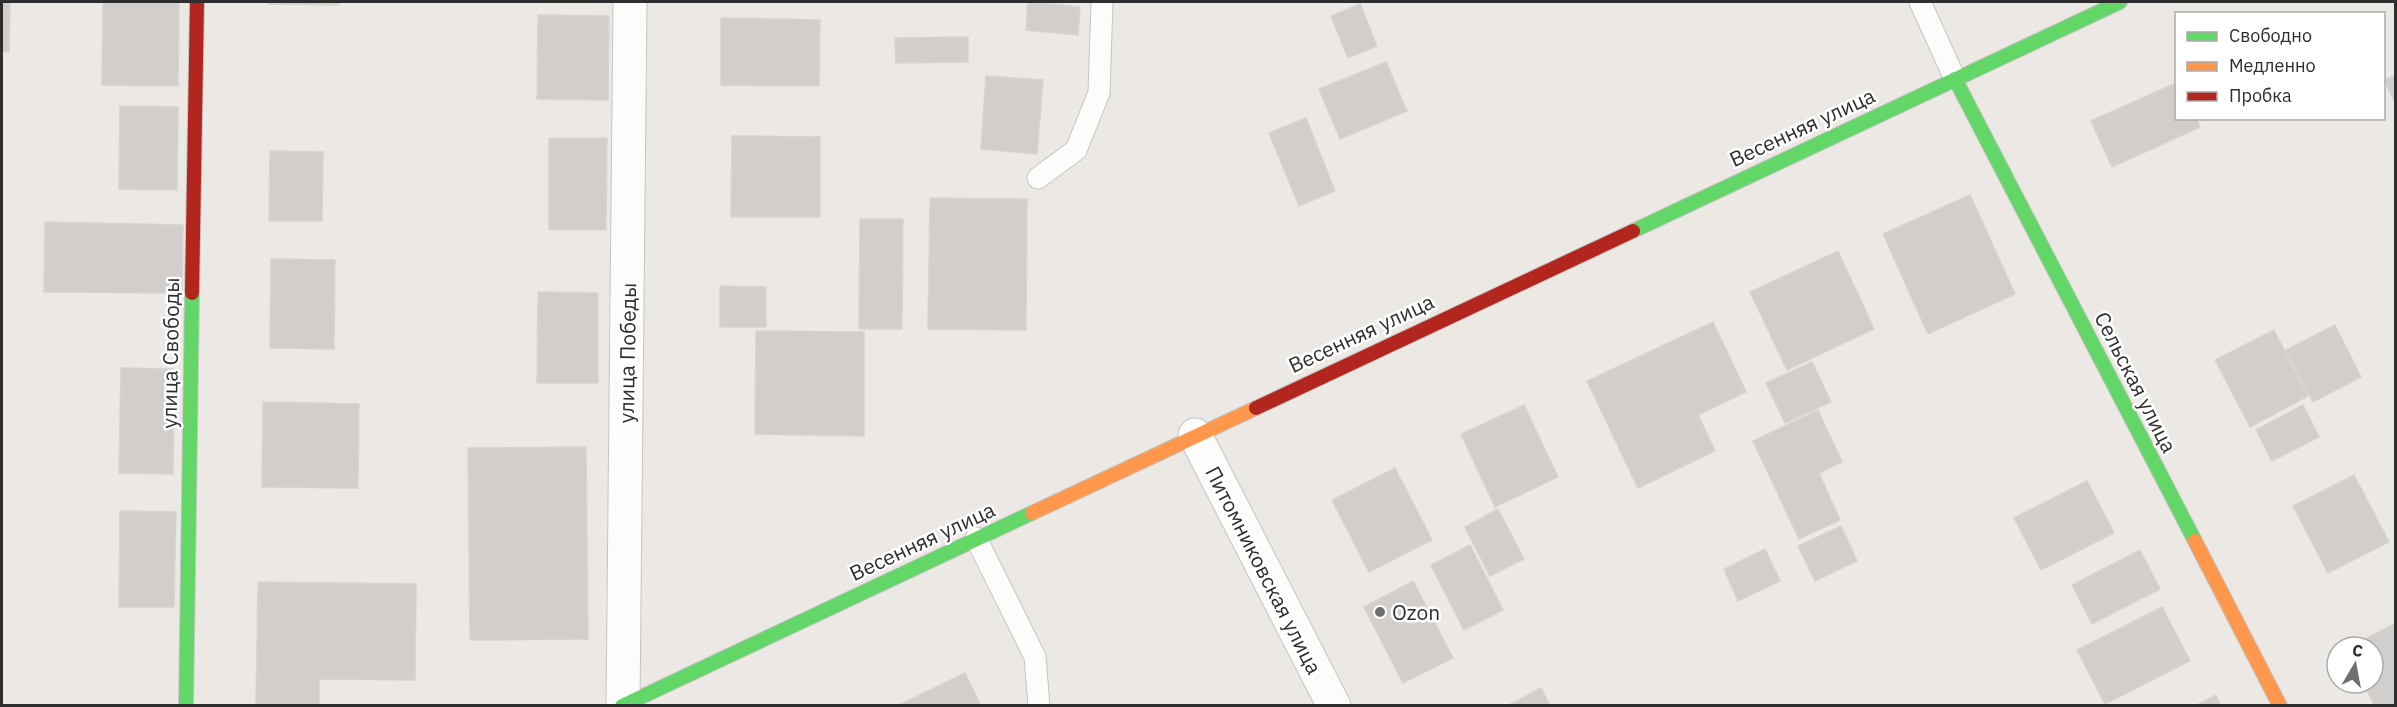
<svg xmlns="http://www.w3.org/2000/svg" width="2397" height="707" font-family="'IBM Plex Sans',sans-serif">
  <rect width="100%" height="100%" fill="#ece8e4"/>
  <g fill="#d1cecb" stroke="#d7d4d0" stroke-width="1.5">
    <path d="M 2,2 L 10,2 L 9,52 L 2,52 Z"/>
    <path d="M 103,2 L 179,2 L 178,86 L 102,85 Z"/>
    <path d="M 268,2 L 339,2 L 339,5 L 268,4 Z"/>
    <path d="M 1028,2 L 1080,7 L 1078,35 L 1026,30 Z"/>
    <path d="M 1360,4 L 1377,46 L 1348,58 L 1331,16 Z"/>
    <path d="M 538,15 L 609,16 L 608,100 L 537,99 Z"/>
    <path d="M 721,18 L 820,20 L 819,86 L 721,85 Z"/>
    <path d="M 968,37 L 968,62 L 896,63 L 895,38 Z"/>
    <path d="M 1386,62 L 1407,111 L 1340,139 L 1319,89 Z"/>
    <path d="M 2396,75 L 2396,104 L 2384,80 Z"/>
    <path d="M 986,76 L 1043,80 L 1037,154 L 981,149 Z"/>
    <path d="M 2176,83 L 2176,118 L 2196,118 L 2200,127 L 2112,167 L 2091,121 Z"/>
    <path d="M 120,106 L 178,107 L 177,190 L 119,189 Z"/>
    <path d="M 1306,118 L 1335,191 L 1299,206 L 1269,133 Z"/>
    <path d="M 732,136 L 820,137 L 820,217 L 731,217 Z"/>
    <path d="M 549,138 L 607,138 L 606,230 L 549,230 Z"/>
    <path d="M 270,151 L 323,152 L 322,221 L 269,221 Z"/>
    <path d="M 1970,195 L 2015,294 L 1928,334 L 1883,234 Z"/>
    <path d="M 930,198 L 1027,199 L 1026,330 L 928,329 Z"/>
    <path d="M 860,219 L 903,219 L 902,329 L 859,329 Z"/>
    <path d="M 45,222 L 183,225 L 182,293 L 44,292 Z"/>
    <path d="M 1838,251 L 1874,329 L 1787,370 L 1750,292 Z"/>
    <path d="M 271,259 L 335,260 L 334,349 L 270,348 Z"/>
    <path d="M 720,286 L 766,287 L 766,327 L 720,327 Z"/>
    <path d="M 538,292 L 598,293 L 598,383 L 537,383 Z"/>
    <path d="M 1713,322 L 1746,392 L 1698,415 L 1715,451 L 1638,488 L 1587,381 Z"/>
    <path d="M 2335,325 L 2361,377 L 2313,402 L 2286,350 Z"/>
    <path d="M 2274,330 L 2308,396 L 2250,427 L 2215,360 Z"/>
    <path d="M 756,331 L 864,332 L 864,436 L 755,434 Z"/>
    <path d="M 1812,362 L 1831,402 L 1785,423 L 1766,383 Z"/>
    <path d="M 121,368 L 174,369 L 173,474 L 119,473 Z"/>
    <path d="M 263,402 L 359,404 L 358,488 L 262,487 Z"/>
    <path d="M 1524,405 L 1558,477 L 1495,507 L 1461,434 Z"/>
    <path d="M 2303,405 L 2319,437 L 2272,461 L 2256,430 Z"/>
    <path d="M 1818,410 L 1842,462 L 1819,473 L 1840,520 L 1799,539 L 1753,441 Z"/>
    <path d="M 586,447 L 588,639 L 470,640 L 468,448 Z"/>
    <path d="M 1395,468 L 1432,540 L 1369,572 L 1332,500 Z"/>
    <path d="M 2354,475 L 2389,542 L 2328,573 L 2293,506 Z"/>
    <path d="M 2087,481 L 2114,533 L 2041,570 L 2014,518 Z"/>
    <path d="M 1498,509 L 1524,559 L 1490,576 L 1465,527 Z"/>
    <path d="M 120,511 L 176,512 L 174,607 L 119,607 Z"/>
    <path d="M 1841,526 L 1857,561 L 1815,581 L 1798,546 Z"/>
    <path d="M 1470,545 L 1503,610 L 1464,630 L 1431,565 Z"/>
    <path d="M 1765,549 L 1780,581 L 1738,601 L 1724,569 Z"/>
    <path d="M 2140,550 L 2160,589 L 2092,624 L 2072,585 Z"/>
    <path d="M 1413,581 L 1453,658 L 1403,683 L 1364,607 Z"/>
    <path d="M 258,582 L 416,584 L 415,680 L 319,679 L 319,706 L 256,706 Z"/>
    <path d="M 2162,607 L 2190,661 L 2105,704 L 2077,650 Z"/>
    <path d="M 2396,623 L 2396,706 L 2375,706 L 2363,683 L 2373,683 L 2373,647 L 2350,647 Z"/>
    <path d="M 965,673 L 981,706 L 897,706 Z"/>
    <path d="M 1541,688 L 1550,706 L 1507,706 Z"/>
    <path d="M 2216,695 L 2221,706 L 2195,706 Z"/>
  </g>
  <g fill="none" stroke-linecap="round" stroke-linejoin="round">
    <g stroke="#c5c4c5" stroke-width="23">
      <g id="lane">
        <path d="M 1920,2 L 1955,79"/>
        <path d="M 1038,178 L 1076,150 L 1099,93 L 1102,2"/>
        <path d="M 976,538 L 1035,657 L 1039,706"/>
      </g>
    </g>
    <g stroke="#c5c4c5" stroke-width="35">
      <g id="street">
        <path d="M 1195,435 L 1334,706"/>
        <path d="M 623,705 L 630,2"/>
      </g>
    </g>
    <g stroke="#c5c4c5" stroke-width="16">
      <g id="fast">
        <path d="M 1955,79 L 2195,541"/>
        <path d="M 1633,231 L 2120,2"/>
        <path d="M 186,706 L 192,293"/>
        <path d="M 622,706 L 1032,513"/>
      </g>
    </g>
    <g stroke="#c5c4c5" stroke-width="16">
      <g id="slow">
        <path d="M 1032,513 L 1256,408"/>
        <path d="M 2195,541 L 2280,706"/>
      </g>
    </g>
    <g stroke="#c5c4c5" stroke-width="16">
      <g id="jam">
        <path d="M 192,293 L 197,2"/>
        <path d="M 1256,408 L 1633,231"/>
      </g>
    </g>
    <use href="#lane" stroke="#fcfcfb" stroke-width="21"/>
    <use href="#street" stroke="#fcfcfb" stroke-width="33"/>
    <use href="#fast" stroke="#63d668" stroke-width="14"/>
    <use href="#slow" stroke="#ff974d" stroke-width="14"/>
    <use href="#jam" stroke="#b3261e" stroke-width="14"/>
  </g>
  <circle fill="#706f6e" stroke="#fff" stroke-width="2" cx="1380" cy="612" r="6"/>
  <g text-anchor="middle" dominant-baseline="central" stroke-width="5" stroke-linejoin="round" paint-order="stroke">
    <g font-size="21" fill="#2e2e2e" stroke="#fff">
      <text transform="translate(1802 127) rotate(-25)">Весенняя улица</text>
      <text transform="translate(1361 333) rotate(-25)">Весенняя улица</text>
      <text transform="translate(170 353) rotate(-89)">улица Свободы</text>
      <text transform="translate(627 353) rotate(-89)">улица Победы</text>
      <text transform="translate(2136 382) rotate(63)">Сельская улица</text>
      <text transform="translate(922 541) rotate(-25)">Весенняя улица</text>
      <text transform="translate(1264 570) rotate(63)">Питомниковская улица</text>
    </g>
    <g font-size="21" fill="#2e2e2e" stroke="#fff" text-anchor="start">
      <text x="1392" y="612">Ozon</text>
    </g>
  </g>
  <rect width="2397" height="707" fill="none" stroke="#2e2e2e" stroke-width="6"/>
  <rect x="2175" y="12" width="210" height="108" fill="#ffffff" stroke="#ababab" stroke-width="1.5"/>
  <rect x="2187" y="32" width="30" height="9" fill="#63d668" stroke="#ababab" stroke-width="1.5"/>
  <text x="2229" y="42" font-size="18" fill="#2e2e2e">Свободно</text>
  <rect x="2187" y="62" width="30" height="9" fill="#ff974d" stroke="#ababab" stroke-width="1.5"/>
  <text x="2229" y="72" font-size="18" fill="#2e2e2e">Медленно</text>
  <rect x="2187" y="92" width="30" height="9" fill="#b3261e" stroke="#ababab" stroke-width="1.5"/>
  <text x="2229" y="102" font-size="18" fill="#2e2e2e">Пробка</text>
  <g transform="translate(2355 665) rotate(10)"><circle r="28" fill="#ffffff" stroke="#ababab" stroke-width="1.5"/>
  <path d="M0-4.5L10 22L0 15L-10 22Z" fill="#706f6e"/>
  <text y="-9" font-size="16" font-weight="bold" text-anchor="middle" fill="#2e2e2e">С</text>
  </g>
</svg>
